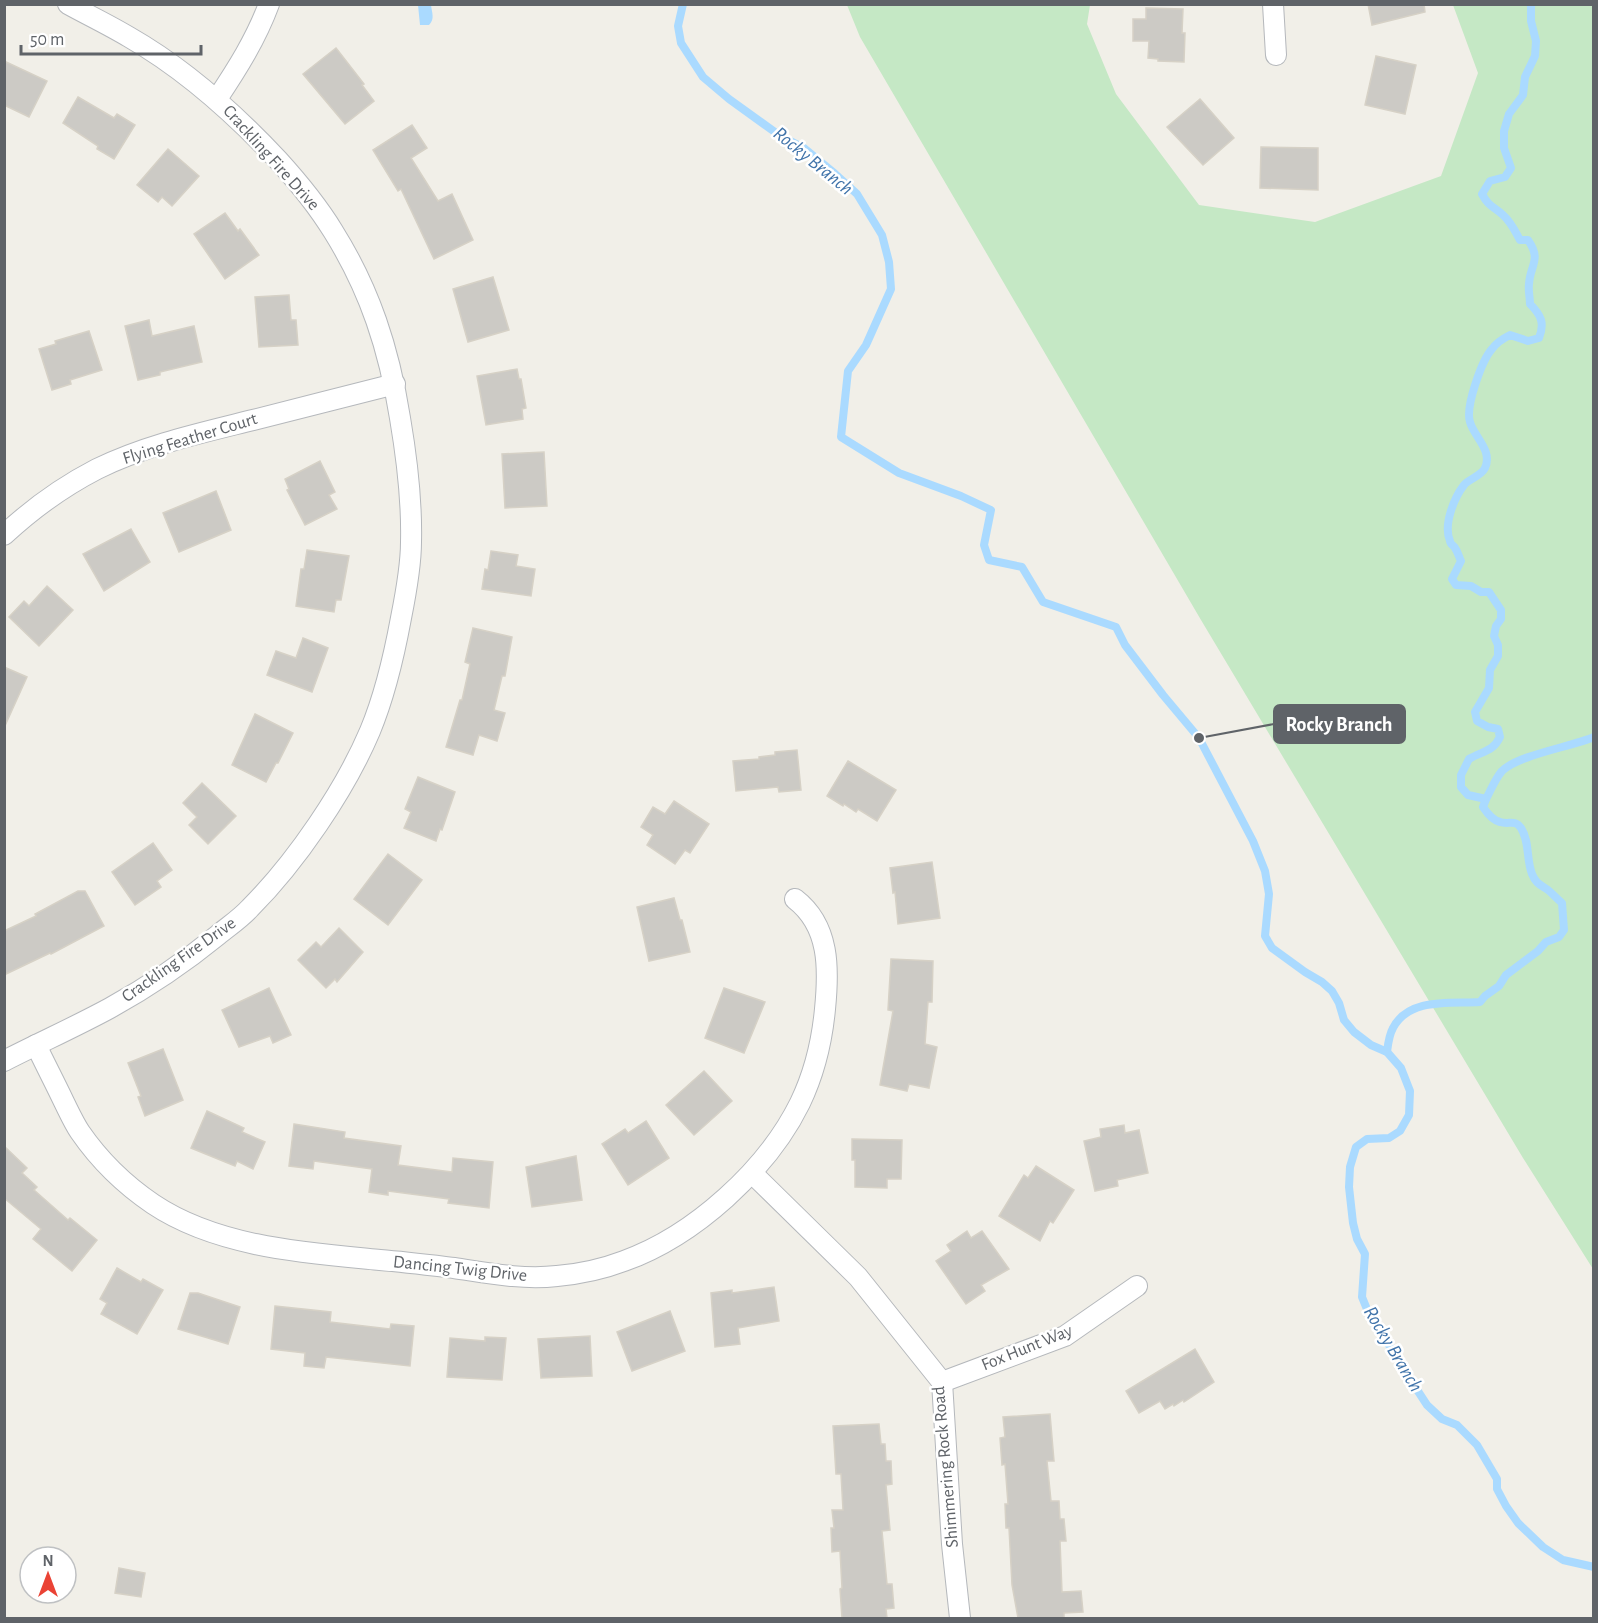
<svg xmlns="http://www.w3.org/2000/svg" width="1598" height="1623" font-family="'Alegreya Sans',sans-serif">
  <rect width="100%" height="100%" fill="#f1efe8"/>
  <path fill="#c5e8c5" d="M 847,5 L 1090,5 L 1087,24 L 1116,94 L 1199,205 L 1315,222 L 1441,176 L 1478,73 L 1453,5 L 1593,5 L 1593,1269 L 1523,1158 L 1201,620 L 860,37 Z"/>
  <path fill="#aadaff" d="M 418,5 L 431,5 C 432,13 435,19 429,25 L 420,25 Z"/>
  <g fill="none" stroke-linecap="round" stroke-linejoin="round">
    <g stroke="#aadaff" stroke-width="8">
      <path d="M 683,4 L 678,26 L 681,43 L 703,77 L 729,99 L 779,135 L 804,148 L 833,172 L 857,194 L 882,235 L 889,262 L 891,289 L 866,345 L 848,371 L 841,437 L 899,473 L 961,496 L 991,510 L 984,545 L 989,560 L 1022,567 L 1043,602 L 1116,627 L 1125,645 L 1163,695 L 1199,738 L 1253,841 L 1265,871 L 1269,894 L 1265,936 L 1272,948 L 1305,972 L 1322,982 L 1332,991 L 1339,1003 L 1344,1020 L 1354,1032 L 1371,1045 L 1387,1052 L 1401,1068 L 1410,1091 L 1409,1115 L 1400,1131 L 1389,1138 L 1367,1139 L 1356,1147 L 1350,1167 L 1349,1187 L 1353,1223 L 1357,1239 L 1365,1254 L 1362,1297 L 1371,1319 L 1383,1338 L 1398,1356 L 1410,1379 L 1427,1405 L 1442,1419 L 1457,1425 L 1477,1445 L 1497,1479 L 1497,1489 L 1506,1506 L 1518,1523 L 1543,1547 L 1563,1560 L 1594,1567"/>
      <path d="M 1486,799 C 1491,790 1495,779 1502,771 C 1518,755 1570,747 1594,737"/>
      <path d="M 1387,1052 C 1388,1044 1389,1035 1393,1028 C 1409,997 1452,1004 1480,1002 L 1485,996 L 1499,986 L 1506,975 L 1538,951 L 1546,942 L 1559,937 L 1564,930 L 1562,903 C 1557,899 1553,894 1548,890 C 1541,885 1536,884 1532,874 C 1526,859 1530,842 1521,828 C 1515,819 1509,825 1500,822 C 1492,820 1487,813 1483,807 L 1486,799 L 1468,795 L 1461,787 L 1461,775 L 1469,759 C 1482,751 1493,752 1500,737 L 1498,729 L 1488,727 L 1477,721 L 1475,712 L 1489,688 L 1490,670 L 1498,656 L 1498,645 L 1494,636 L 1496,626 L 1501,619 L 1501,610 L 1489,592 L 1481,592 L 1471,586 L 1456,585 L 1452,579 L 1461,561 C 1459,557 1458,552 1455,548 C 1454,546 1450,544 1450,541 C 1443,525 1454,498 1464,485 C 1469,479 1481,476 1485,468 C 1493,450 1474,437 1470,422 C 1465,407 1482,360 1492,349 C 1497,342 1504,338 1510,335 L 1528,341 L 1539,338 C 1545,323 1541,315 1530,304 C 1530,298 1528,290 1529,284 C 1530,265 1542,260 1528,240 L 1520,240 C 1515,231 1511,222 1503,215 C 1493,206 1489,207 1482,194 L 1490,181 L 1505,177 L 1511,168 L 1504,148 L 1504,131 L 1509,114 L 1523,95 L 1525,77 L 1535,56 L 1536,41 L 1531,21 L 1531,4"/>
    </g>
  </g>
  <g fill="#cccac5" stroke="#d6d1c6" stroke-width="1.5">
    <path d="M 1368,4 L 1424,4 L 1425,12 L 1372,25 Z"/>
    <path d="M 1146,8 L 1183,9 L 1182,33 L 1185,33 L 1184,62 L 1158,61 L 1158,59 L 1148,58 L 1149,41 L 1133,41 L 1133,19 L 1146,19 Z"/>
    <path d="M 336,48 L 364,84 L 362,85 L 374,101 L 345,124 L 303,74 Z"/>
    <path d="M 1376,56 L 1416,65 L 1405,114 L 1365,105 Z"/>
    <path d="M 4,61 L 47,81 L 29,117 L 4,105 Z"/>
    <path d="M 78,97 L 114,118 L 117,114 L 135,125 L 114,159 L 97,149 L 98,146 L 63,123 Z"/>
    <path d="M 1200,99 L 1234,138 L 1203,165 L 1167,127 Z"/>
    <path d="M 412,125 L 427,148 L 411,158 L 438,201 L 452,194 L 473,240 L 434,259 L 401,189 L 398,191 L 373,150 Z"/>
    <path d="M 1261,147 L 1318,148 L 1318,190 L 1260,188 Z"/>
    <path d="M 168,149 L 199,176 L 172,206 L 162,197 L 158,202 L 137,185 Z"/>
    <path d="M 225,213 L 238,231 L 240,229 L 259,255 L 225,279 L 194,234 Z"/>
    <path d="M 493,277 L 509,330 L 468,342 L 453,289 Z"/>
    <path d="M 289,295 L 291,320 L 296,320 L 298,345 L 259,347 L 255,297 Z"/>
    <path d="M 149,320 L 152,336 L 194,326 L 202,362 L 160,372 L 160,375 L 138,380 L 125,326 Z"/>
    <path d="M 89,331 L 102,370 L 70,380 L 71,384 L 52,390 L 39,349 L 56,344 L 55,341 Z"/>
    <path d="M 517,369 L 519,379 L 521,379 L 526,408 L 522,409 L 523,419 L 486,425 L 477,376 Z"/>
    <path d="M 544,452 L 547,506 L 505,508 L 502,454 Z"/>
    <path d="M 320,461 L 335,492 L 329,495 L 337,509 L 305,525 L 287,490 L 289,489 L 285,479 Z"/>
    <path d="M 216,491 L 231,530 L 179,552 L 163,513 Z"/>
    <path d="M 131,529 L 150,562 L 104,591 L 83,554 Z"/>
    <path d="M 307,550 L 349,556 L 341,600 L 336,600 L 334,612 L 296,606 L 301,569 L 304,569 Z"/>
    <path d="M 491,551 L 518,555 L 516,566 L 535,569 L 531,596 L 482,589 L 485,569 L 488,570 Z"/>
    <path d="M 47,586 L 73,610 L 39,646 L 9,617 L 24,601 L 29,606 Z"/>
    <path d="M 473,628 L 512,637 L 505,676 L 502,676 L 494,710 L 505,713 L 497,741 L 479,735 L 473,755 L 446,747 L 460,700 L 462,700 L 470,664 L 465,662 Z"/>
    <path d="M 303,638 L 328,648 L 312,692 L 267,675 L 276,651 L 296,658 Z"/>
    <path d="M 4,667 L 27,677 L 4,728 Z"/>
    <path d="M 255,714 L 293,733 L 278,763 L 276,763 L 266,782 L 232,765 Z"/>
    <path d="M 797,750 L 801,790 L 779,792 L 778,787 L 736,791 L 733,761 L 759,759 L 759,757 L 775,755 L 775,752 Z"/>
    <path d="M 848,761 L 896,790 L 877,821 L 858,809 L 856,812 L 844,804 L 843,806 L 827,796 Z"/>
    <path d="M 418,777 L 455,792 L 442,830 L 440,829 L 436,841 L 404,828 L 411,812 L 405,809 Z"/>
    <path d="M 202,783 L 236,816 L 208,844 L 189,825 L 197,817 L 183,803 Z"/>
    <path d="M 674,801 L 709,824 L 690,853 L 685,850 L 675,864 L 647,845 L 653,835 L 641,827 L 653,807 L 665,814 Z"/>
    <path d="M 153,843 L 172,870 L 157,881 L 161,887 L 135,905 L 112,872 Z"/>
    <path d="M 388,854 L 422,880 L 388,925 L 354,899 Z"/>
    <path d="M 932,862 L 940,918 L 898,924 L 895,892 L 893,893 L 890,868 Z"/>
    <path d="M 78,891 L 85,891 L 104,926 L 51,954 L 50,953 L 4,975 L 4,931 L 36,916 L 35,914 Z"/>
    <path d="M 674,898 L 680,920 L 682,920 L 690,952 L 649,961 L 637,907 Z"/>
    <path d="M 339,928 L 363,952 L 337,982 L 335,979 L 326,988 L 298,960 L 316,942 L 321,947 Z"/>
    <path d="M 891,959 L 933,961 L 932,1002 L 928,1002 L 925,1044 L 937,1047 L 929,1088 L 909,1084 L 907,1091 L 880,1085 L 893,1011 L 888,1010 Z"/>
    <path d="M 269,988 L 291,1035 L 273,1043 L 270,1036 L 239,1047 L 222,1010 Z"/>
    <path d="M 724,988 L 765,1002 L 744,1053 L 705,1038 Z"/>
    <path d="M 163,1049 L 183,1100 L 145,1116 L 138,1097 L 141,1096 L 128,1063 Z"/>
    <path d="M 704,1071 L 732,1101 L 694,1135 L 666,1105 Z"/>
    <path d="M 207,1111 L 244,1128 L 242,1132 L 265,1142 L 253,1169 L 237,1161 L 235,1166 L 191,1148 Z"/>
    <path d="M 646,1121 L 669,1158 L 628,1185 L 602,1144 L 625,1129 L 628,1133 Z"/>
    <path d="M 294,1124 L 345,1132 L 344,1138 L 401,1146 L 398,1165 L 452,1172 L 453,1158 L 493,1162 L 489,1208 L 448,1203 L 449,1199 L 388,1191 L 388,1195 L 369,1192 L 372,1169 L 314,1161 L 313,1169 L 289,1166 Z"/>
    <path d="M 1124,1125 L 1125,1133 L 1139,1130 L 1148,1173 L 1117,1180 L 1118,1186 L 1095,1191 L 1084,1141 L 1101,1137 L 1100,1129 Z"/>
    <path d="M 852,1139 L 902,1140 L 901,1179 L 887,1179 L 887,1188 L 855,1187 L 855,1160 L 852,1160 Z"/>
    <path d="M 4,1146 L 27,1168 L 22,1173 L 37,1187 L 34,1190 L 68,1220 L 70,1218 L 97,1240 L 72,1271 L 33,1239 L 41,1229 L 4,1198 Z"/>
    <path d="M 576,1156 L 582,1200 L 532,1207 L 526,1167 Z"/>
    <path d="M 1036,1166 L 1074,1190 L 1053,1223 L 1050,1221 L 1040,1241 L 999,1216 L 1024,1175 L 1028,1178 Z"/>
    <path d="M 967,1231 L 971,1238 L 982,1231 L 1009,1269 L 981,1285 L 985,1291 L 966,1304 L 936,1261 L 951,1251 L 947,1245 Z"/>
    <path d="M 117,1268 L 141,1282 L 143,1279 L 163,1290 L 137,1334 L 101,1314 L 107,1303 L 100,1299 Z"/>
    <path d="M 774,1287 L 779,1321 L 738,1328 L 740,1344 L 715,1347 L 711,1293 L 732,1290 L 732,1293 Z"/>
    <path d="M 190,1293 L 198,1293 L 240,1307 L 228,1344 L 178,1329 Z"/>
    <path d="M 275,1306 L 331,1312 L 330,1322 L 390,1329 L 391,1324 L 414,1326 L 410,1366 L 326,1357 L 324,1368 L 304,1366 L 305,1353 L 271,1349 Z"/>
    <path d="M 670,1311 L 685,1351 L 632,1371 L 617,1332 Z"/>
    <path d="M 590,1336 L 592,1376 L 541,1378 L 538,1339 Z"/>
    <path d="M 485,1337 L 506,1338 L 502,1380 L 447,1377 L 450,1338 L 485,1341 Z"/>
    <path d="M 1195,1349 L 1214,1382 L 1184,1402 L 1183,1400 L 1174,1406 L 1173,1404 L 1165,1409 L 1160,1401 L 1139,1413 L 1126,1391 Z"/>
    <path d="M 1050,1414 L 1054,1461 L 1047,1461 L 1051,1501 L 1059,1501 L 1060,1519 L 1064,1519 L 1066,1541 L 1060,1541 L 1062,1592 L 1081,1591 L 1083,1612 L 1064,1613 L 1064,1618 L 1018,1618 L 1012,1585 L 1009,1528 L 1006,1528 L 1005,1504 L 1008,1504 L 1005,1464 L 1002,1465 L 1000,1438 L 1005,1437 L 1003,1417 Z"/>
    <path d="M 879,1424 L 881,1444 L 885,1444 L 886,1461 L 891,1461 L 892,1484 L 886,1485 L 890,1530 L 882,1531 L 887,1584 L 892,1584 L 894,1608 L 886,1609 L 887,1618 L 842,1618 L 840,1589 L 842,1588 L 840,1551 L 832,1552 L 831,1528 L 834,1528 L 832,1510 L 843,1510 L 841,1474 L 836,1474 L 833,1426 Z"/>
    <path d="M 119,1568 L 145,1573 L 141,1597 L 115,1593 Z"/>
  </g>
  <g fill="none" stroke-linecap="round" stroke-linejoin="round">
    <g stroke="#b5b8bc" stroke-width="22">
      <g id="street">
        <path d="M 1273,4 L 1276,55"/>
        <path d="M 217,99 C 237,69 256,39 269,4"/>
        <path d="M 4,535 C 32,509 64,486 97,469 C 146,445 201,433 253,420 C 300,408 348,396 395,384"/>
        <path d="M 36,1045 C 45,1064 55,1083 64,1102 C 69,1112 74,1123 80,1132 C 100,1161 125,1185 153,1204 C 217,1247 306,1253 380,1260 C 405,1262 429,1265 454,1268 C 488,1273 522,1280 557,1276 C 580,1274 603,1269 624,1261 C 694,1236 767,1170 800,1103 C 814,1074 822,1041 825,1009 C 829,969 830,926 795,899"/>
        <path d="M 4,1061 C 39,1043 75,1027 110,1008 C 148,987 185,962 218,935 C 229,926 241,918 250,908 C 296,862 345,790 370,731 C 385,695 394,656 401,618 C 406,593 411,567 411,542 C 412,501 407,459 400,418 C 389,349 370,290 333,231 C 317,205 298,182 278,160 C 234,113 185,69 129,37 C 109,25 88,15 68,4"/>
        <path d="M 752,1173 L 858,1277 L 942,1382 L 952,1544 L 960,1618"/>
        <path d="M 942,1382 L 1065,1336 L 1137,1286"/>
      </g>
    </g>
    <use href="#street" stroke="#fff" stroke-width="20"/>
  </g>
  <g text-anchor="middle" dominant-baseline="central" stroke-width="5" stroke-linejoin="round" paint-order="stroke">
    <g font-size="18" fill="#5f6368" stroke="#fff">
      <text transform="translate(271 158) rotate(48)">Crackling Fire Drive</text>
      <text transform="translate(190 439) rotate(-17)">Flying Feather Court</text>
      <text transform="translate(179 960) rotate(-35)">Crackling Fire Drive</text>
      <text transform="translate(460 1269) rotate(6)">Dancing Twig Drive</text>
      <text transform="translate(1027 1348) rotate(-22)">Fox Hunt Way</text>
      <text transform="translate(946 1467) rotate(-95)">Shimmering Rock Road</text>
    </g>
    <g font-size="20" font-style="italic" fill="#4174aa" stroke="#fff">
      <text transform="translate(813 161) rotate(39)">Rocky Branch</text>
      <text transform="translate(1393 1349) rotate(59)">Rocky Branch</text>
    </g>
  </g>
  <path fill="none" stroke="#5f6368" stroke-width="2" d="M1199 738L1274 724"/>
  <circle fill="#5f6368" stroke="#fff" stroke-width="2" cx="1199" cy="738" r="6"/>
  <rect fill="#5f6368" stroke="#5f6368" stroke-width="2" x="1274" y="705" width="131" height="38" rx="6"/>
  <g font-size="20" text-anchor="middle" font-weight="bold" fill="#fff">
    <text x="1339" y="731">Rocky Branch</text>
  </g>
  <rect width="1598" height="1623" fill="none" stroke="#5f6368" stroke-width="12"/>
  <g transform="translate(48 1575)"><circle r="28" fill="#ffffff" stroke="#bfc1c3" stroke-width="1.5"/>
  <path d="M0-4.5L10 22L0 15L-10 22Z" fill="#ea4335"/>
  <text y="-9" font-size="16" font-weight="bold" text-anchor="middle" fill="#5f6368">N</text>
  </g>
  <path d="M21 45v9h180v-9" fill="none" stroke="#5f6368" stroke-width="3"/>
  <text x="30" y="45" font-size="18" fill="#5f6368" stroke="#ffffff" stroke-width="4.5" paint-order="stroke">50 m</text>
</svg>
